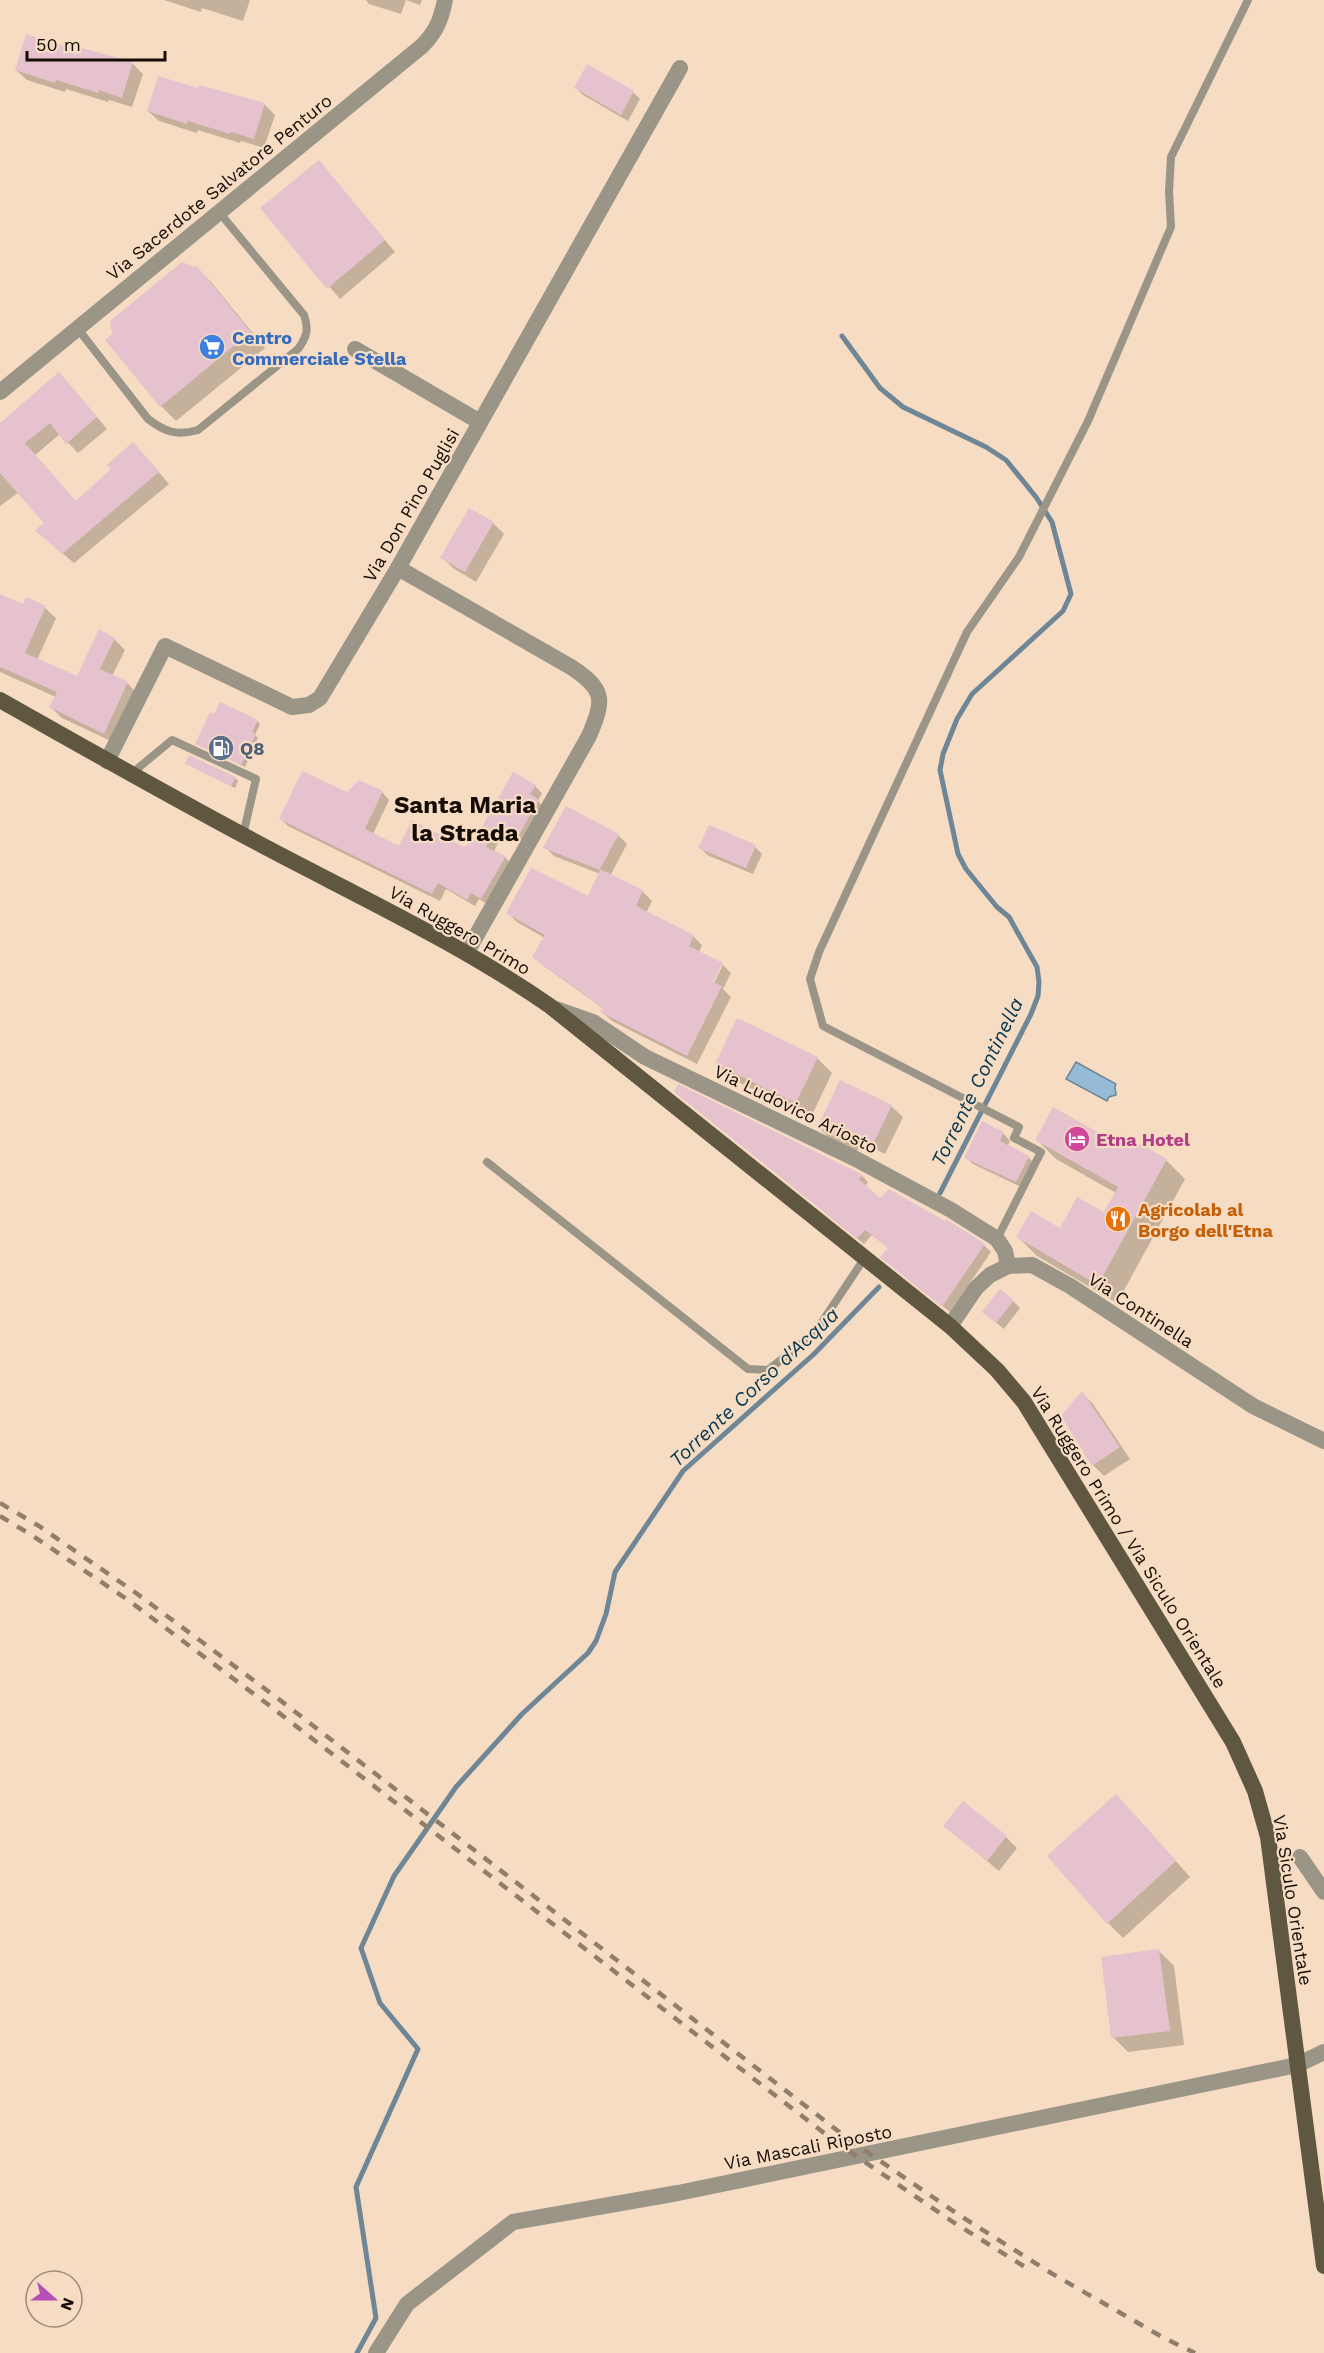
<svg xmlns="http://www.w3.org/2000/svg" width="1324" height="2353" font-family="'Work Sans',sans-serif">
  <rect width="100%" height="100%" fill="#f6dcc2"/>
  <path fill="#96bbd6" stroke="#6f8697" stroke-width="1.5" d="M 1076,1062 L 1116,1084 L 1115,1087 L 1116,1095 L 1109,1097 L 1107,1101 L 1066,1079 Z"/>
  <g fill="#0003" fill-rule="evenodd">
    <path d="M 164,0 L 250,0 L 243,21 L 202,8 L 201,12 Z"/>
    <path d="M 366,0 L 422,0 L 420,5 L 406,0 L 401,14 L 369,4 Z"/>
    <path d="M 67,49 L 132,63 L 143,74 L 132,107 L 109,100 L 108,102 L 66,89 L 65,92 L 27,80 L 16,70 Z"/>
    <path d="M 575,87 L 633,92 L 640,99 L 628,121 L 583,95 Z"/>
    <path d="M 199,90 L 264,104 L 275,115 L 264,148 L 241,141 L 240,143 L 198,130 L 197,133 L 159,121 L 148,111 Z"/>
    <path d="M 319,162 L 395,252 L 340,299 L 262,208 Z"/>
    <path d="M 196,267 L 211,282 L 265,348 L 176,421 L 161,406 Z"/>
    <path d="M 70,385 L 107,429 L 78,453 L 60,434 L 35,455 L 76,502 L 144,455 L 169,484 L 74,563 L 48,541 L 46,523 L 19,492 L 0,506 L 0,424 Z"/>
    <path d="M 493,523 L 504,534 L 476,582 L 453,568 L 442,557 Z"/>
    <path d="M 0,596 L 23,606 L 45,608 L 56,618 L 37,660 L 77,678 L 114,639 L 125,650 L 112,676 L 128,684 L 138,694 L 115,743 L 62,718 L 51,707 L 56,697 L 0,672 Z"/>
    <path d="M 257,721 L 260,724 L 255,735 L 258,738 L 245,767 L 197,743 Z"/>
    <path d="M 187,763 L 235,778 L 238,781 L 235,788 Z"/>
    <path d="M 535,786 L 542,793 L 538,801 L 545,808 L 524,844 L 501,835 L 494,852 L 505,857 L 512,865 L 489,905 L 479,899 L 475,906 L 446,889 L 440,901 L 288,826 L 281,819 L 347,794 L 382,792 L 389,800 L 373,834 L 399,848 L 464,848 L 475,842 Z"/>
    <path d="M 618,835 L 627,844 L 610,876 L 643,892 L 652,901 L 646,913 L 693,936 L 702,945 L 699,952 L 722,964 L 731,973 L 723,989 L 731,997 L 697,1064 L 612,1021 L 602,1012 L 604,1009 L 544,966 L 534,956 L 545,938 L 517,922 L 508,913 L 588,898 L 600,874 L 554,856 L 545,847 ZM 720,965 L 723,965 L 711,989 L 708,988 Z"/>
    <path d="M 700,847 L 755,847 L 762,854 L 753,874 L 707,855 Z"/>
    <path d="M 817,1058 L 832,1073 L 811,1117 L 732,1079 L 717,1064 Z"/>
    <path d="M 678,1086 L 862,1176 L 868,1182 L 865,1187 L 880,1200 L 984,1245 L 991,1252 L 950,1312 L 889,1263 L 889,1248 L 872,1235 L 864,1244 L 683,1098 Z"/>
    <path d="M 891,1106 L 903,1117 L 885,1154 L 861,1142 L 857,1152 L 830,1139 L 819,1128 Z"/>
    <path d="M 1003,1133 L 1010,1141 L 1007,1147 L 1028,1157 L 1035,1164 L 1023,1188 L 973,1164 L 966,1157 Z"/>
    <path d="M 1037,1140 L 1118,1145 L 1166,1160 L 1185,1179 L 1117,1303 L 1037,1256 L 1018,1237 L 1060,1230 L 1104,1214 L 1116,1193 L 1056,1159 Z"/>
    <path d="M 1013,1301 L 1020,1308 L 1004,1329 L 992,1319 Z"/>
    <path d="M 1082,1393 L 1093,1404 L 1130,1459 L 1104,1476 L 1093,1465 Z"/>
    <path d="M 1131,1811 L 1190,1877 L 1123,1938 L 1108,1923 Z"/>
    <path d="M 945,1826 L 1006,1837 L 1017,1848 L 999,1871 Z"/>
    <path d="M 1159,1951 L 1174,1966 L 1184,2045 L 1128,2052 L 1113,2037 Z"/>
  </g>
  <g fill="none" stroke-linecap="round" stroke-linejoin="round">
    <g stroke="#6f8697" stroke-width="5">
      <path d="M 842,336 L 880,388 L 903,407 L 986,447 L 1006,460 L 1036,497 L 1052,522 L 1071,594 L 1063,611 L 972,694 L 957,719 L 943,754 L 940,770 L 958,854 L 966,869 L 997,907 L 1009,917 L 1037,967 L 1039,982 L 1038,996 L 1031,1014 L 940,1193"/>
      <path d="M 357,2353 L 376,2318 L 356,2187 L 418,2049 L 380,2003 L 361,1948 L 394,1876 L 456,1787 L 522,1714 L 588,1653 L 596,1641 L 606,1614 L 615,1572 L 683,1471 L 814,1354 L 879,1287"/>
    </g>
  </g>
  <g fill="#e6c1ce">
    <path d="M 26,34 L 66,47 L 67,44 L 133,62 L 122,98 L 99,90 L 98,93 L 56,80 L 55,83 L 15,70 Z"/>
    <path d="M 587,64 L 634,91 L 621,115 L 574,88 Z"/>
    <path d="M 158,76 L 198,88 L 199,85 L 265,103 L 254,139 L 231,132 L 230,134 L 188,121 L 187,124 L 147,111 Z"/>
    <path d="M 319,160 L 385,240 L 327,289 L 260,208 Z"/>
    <path d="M 182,262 L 194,267 L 196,265 L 251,332 L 160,407 L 105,340 L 112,334 L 110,321 Z"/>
    <path d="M 59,372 L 97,417 L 66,444 L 50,423 L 25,443 L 76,501 L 111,469 L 107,465 L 133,442 L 159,472 L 62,554 L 35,530 L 44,523 L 0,473 L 0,423 Z"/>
    <path d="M 469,508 L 494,522 L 465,572 L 440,558 Z"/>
    <path d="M 0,594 L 23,604 L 26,597 L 46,606 L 25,653 L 77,676 L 99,629 L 115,638 L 100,669 L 128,682 L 104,734 L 49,707 L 57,692 L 0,667 Z"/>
    <path d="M 220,702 L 258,720 L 252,732 L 256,734 L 241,765 L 195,744 L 210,712 L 214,714 Z"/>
    <path d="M 189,755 L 236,777 L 231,786 L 185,764 Z"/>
    <path d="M 302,771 L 347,792 L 359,780 L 383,791 L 365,829 L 399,846 L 412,820 L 464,847 L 474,841 L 513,772 L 536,785 L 530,794 L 539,800 L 517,838 L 494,829 L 486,847 L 506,856 L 481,899 L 471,893 L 467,900 L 438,883 L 432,894 L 279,819 Z"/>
    <path d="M 566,806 L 619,834 L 600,869 L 643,890 L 636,906 L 694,935 L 689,946 L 723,963 L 713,982 L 722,986 L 687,1056 L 600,1012 L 603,1008 L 532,957 L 545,935 L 506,913 L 531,868 L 588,896 L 600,870 L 543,848 Z"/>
    <path d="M 709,825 L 756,845 L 746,868 L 698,848 Z"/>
    <path d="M 737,1018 L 818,1057 L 796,1103 L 715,1064 Z"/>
    <path d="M 840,1080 L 892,1105 L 873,1144 L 849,1132 L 845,1142 L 817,1128 Z"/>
    <path d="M 678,1084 L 863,1175 L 859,1179 L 880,1198 L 889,1189 L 945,1221 L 946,1219 L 985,1244 L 942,1307 L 880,1257 L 888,1248 L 865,1230 L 857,1238 L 674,1092 Z"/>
    <path d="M 1053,1107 L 1117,1143 L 1123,1134 L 1167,1159 L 1098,1285 L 1016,1237 L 1031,1211 L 1060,1228 L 1077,1197 L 1104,1212 L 1118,1187 L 1035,1140 Z"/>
    <path d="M 982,1121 L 1004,1132 L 1000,1141 L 1029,1156 L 1016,1182 L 964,1158 Z"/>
    <path d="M 1000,1289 L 1014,1300 L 996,1323 L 982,1312 Z"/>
    <path d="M 1082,1391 L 1120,1447 L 1092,1466 L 1061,1416 Z"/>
    <path d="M 1116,1794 L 1176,1861 L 1107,1924 L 1047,1856 Z"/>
    <path d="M 963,1801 L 1007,1836 L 987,1861 L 943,1826 Z"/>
    <path d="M 1159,1949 L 1170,2031 L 1111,2038 L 1101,1957 Z"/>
  </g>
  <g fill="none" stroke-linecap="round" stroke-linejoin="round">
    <g stroke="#9a9587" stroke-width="8">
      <path d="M 78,329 L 148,419 C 165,432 177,436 198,430 L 298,349 C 307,337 309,329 304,315 L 219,212"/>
      <path d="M 131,774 L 172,740 L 256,779 L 243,835"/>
      <path d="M 487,1162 L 748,1369 L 768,1370 L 814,1334 L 864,1259"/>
      <path d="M 997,1239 L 1041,1152 L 1014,1138 L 1019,1127 L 823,1026 L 810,979 L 819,952 L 967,632 L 1019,557 L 1088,421 L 1171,227 L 1169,191 L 1171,157 L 1248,0"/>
    </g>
    <g stroke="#9a9587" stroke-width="16">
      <path d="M 355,349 L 480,422"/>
      <path d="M 0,392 L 422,46 C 436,32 441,20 445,0"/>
      <path d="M 398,568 L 571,667 C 606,690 604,700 589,736 L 467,952"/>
      <path d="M 107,761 L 165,646 L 292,707 L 309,705 L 320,698 L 398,568 L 680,68"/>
      <path d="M 556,1009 L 593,1022 L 645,1057 L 854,1158 L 951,1210 L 997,1239 L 1005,1251 L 1008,1266"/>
      <path d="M 1300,1857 L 1324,1892"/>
      <path d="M 1297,2065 L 1324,2052"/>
    </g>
    <g stroke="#9a9587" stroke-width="16">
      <path d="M 950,1326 L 976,1288 L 990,1275 L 1008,1266 L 1032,1265 L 1070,1286 L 1253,1406 L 1324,1441"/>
      <path d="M 376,2353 L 407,2304 L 513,2222 L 678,2193 L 1297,2065"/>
    </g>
    <path stroke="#5f573f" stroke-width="16" d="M 0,700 C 90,751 180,802 271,850 C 366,900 462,945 550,1006 L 950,1326 L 997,1370 L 1024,1402 L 1233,1742 L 1255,1791 L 1268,1837 L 1324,2266"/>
    <g stroke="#907e6c" stroke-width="4.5" stroke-dasharray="10 10" stroke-linecap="butt">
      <path d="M 0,1503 L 39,1526 L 136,1593 L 276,1697 L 851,2141 L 959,2215 L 1051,2273 L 1164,2338 L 1195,2353"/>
      <path d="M 0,1516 L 33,1536 L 128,1600 L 270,1706 L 837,2143 L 953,2222 L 1025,2267"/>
    </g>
  </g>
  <defs>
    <g id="supermarket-disc" transform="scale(1.35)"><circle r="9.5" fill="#3f7fe0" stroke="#f6dcc2"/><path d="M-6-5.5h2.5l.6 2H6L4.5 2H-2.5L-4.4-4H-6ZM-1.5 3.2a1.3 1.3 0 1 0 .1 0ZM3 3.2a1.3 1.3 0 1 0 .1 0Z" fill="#fff"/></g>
    <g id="fuel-disc" transform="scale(1.35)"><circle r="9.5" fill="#5c6f8a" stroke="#f6dcc2"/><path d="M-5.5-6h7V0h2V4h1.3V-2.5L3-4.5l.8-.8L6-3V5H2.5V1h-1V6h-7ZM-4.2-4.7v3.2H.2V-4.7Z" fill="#fff"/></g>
    <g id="hotel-disc" transform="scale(1.35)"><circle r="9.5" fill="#d1479c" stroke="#f6dcc2"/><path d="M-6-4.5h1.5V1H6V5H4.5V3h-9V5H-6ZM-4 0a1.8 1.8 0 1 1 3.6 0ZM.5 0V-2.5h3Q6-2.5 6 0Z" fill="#fff"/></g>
    <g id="restaurant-disc" transform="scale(1.35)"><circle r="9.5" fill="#e8710a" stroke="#f6dcc2"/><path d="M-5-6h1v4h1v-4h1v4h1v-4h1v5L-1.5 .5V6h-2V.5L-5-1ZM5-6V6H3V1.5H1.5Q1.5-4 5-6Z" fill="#fff"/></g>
  </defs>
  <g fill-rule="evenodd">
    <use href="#supermarket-disc" x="212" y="347"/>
    <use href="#fuel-disc" x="221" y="748"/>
    <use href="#hotel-disc" x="1077" y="1139"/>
    <use href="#restaurant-disc" x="1118" y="1219"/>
  </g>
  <g text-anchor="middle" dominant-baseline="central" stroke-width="4.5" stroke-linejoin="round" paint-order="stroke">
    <g font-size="18" fill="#150c05" stroke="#f6dcc2">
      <text transform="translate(219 187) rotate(-39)">Via Sacerdote Salvatore Penturo</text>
      <text transform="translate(411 505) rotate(-60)">Via Don Pino Puglisi</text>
      <text transform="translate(460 930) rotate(30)">Via Ruggero Primo</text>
      <text transform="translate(796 1109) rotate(26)">Via Ludovico Ariosto</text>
      <text transform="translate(1141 1310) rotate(33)">Via Continella</text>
      <text transform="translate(1129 1537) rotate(58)">Via Ruggero Primo / Via Siculo Orientale</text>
      <text transform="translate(1293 1900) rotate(81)">Via Siculo Orientale</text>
      <text transform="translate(808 2147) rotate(-11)">Via Mascali Riposto</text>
    </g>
    <g font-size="18" font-weight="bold" fill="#366cbe" stroke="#f6dcc2" text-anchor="start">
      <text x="232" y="337">Centro<tspan x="232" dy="21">Commerciale Stella</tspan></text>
    </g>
    <g font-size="18" font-weight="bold" fill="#4e5e75" stroke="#f6dcc2" text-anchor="start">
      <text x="240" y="748">Q8</text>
    </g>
    <g font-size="18" font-weight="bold" fill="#b23c85" stroke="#f6dcc2" text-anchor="start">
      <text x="1096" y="1139">Etna Hotel</text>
    </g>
    <g font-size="18" font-weight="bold" fill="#c56008" stroke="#f6dcc2" text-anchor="start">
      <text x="1138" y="1209">Agricolab al<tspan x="1138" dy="21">Borgo dell'Etna</tspan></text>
    </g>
    <g font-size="20" font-style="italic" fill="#063752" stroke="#f6dcc2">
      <text transform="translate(977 1082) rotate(-64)">Torrente Continella</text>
      <text transform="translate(754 1387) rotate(-43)">Torrente Corso d'Acqua</text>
    </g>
    <g font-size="24" font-weight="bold" fill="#150c05" stroke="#f6dcc2">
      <text x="465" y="805">Santa Maria<tspan x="465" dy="28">la Strada</tspan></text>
    </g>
  </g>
  <g transform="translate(54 2299) rotate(111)"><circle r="28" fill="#f6dcc2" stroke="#9c8976" stroke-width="1.5"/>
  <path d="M0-4.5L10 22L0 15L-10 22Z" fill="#b450b6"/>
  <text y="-9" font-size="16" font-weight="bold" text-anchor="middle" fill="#150c05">N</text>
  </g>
  <path d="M27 51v9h138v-9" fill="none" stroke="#150c05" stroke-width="3"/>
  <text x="36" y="51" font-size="18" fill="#150c05" stroke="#f6dcc2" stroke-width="4.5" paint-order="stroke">50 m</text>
</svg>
